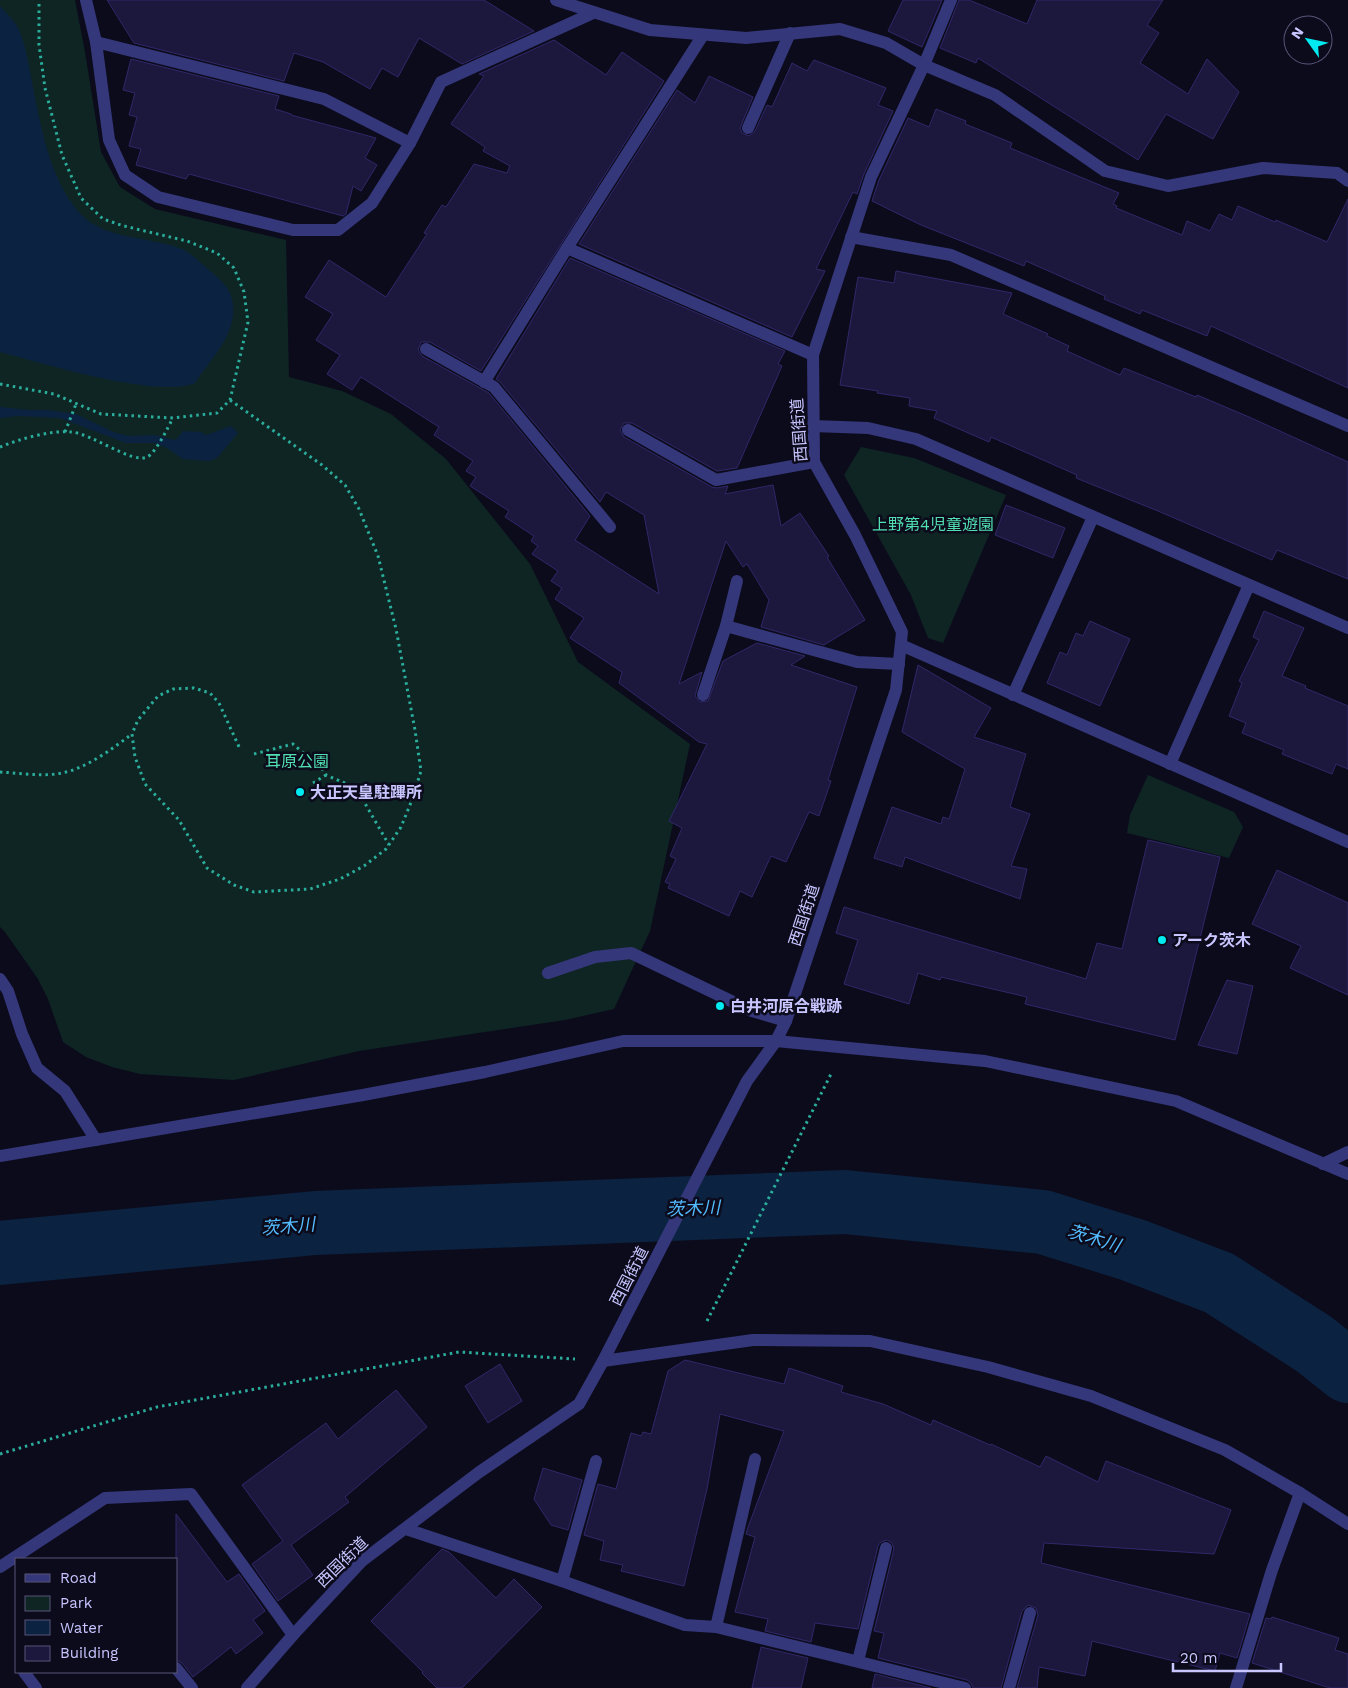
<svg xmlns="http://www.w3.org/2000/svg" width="1348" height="1688" font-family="'Work Sans','Noto Sans JP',sans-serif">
  <rect width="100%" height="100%" fill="#0c0b1c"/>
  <g fill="#0e2523">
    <path d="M 0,0 L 75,0 L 85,52 L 101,152 L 120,187 L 155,209 L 286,240 L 289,377 L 342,391 L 391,414 L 446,459 L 530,564 L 578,662 L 690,744 L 650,931 L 614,1009 L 565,1020 L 359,1051 L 234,1080 L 140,1074 L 112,1067 L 86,1057 L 63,1042 L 48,999 L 38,979 L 5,932 L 0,927 Z"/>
    <path d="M 861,447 L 914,458 L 1006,495 L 943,643 L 928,638 L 911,595 L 844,475 Z"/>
    <path d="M 1148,775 L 1234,812 L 1243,827 L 1229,858 L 1127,833 L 1130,815 Z"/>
  </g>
  <g fill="#0b2340">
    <path d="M 0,6 C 5,12 13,19 17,26 C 25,42 28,60 31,77 C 40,122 50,188 86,219 C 110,239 150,237 179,248 C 190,251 200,263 209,270 C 218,277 230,288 232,299 C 240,331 211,359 195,383 C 158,399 42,363 0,352 Z"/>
    <path d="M 0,407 L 29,410 L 48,410 L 76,414 L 113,432 L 128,436 L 155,435 L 174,440 L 177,439 L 183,431 L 201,432 L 206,435 L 231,426 L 238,433 L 217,458 L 209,461 L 183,459 L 167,448 L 155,443 L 126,443 L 60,418 L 18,416 L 0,418 Z"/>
  </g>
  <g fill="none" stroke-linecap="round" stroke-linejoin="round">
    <path stroke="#0b2340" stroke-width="64" d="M 0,1253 L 315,1223 L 845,1202 L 1043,1222 L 1133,1250 L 1219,1283 L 1314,1344 L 1348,1371"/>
  </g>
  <g fill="#1b173d" stroke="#302869">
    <path d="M 107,0 L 484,0 L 534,31 L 462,64 L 419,38 L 398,77 L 382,68 L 370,89 L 323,62 L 294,53 L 284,81 L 134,43 Z"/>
    <path d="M 903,0 L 942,0 L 922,47 L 888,31 Z"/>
    <path d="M 959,0 L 969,0 L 1027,24 L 1037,0 L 1163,0 L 1147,25 L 1159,33 L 1140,63 L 1188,94 L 1207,59 L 1239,92 L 1213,139 L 1166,114 L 1138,160 L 978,58 L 976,63 L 940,48 Z"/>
    <path d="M 554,40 L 606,75 L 622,52 L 664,81 L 481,371 L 430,342 L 421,342 L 418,350 L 422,356 L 489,393 L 590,516 L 575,540 L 659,594 L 644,515 L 606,492 L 600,502 L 500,382 L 496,379 L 570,258 L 785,351 L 778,364 L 782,366 L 737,468 L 717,471 L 632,423 L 624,423 L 620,430 L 624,437 L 712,487 L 717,488 L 728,486 L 725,494 L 773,485 L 781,526 L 800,513 L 829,556 L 827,557 L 865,620 L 824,645 L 761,627 L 769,600 L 747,564 L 743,567 L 726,541 L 679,684 L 702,672 L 695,696 L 700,702 L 708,701 L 723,661 L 757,643 L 805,656 L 791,665 L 857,687 L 828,780 L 831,781 L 819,816 L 809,812 L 786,862 L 771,856 L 752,897 L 740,891 L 729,916 L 668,888 L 670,884 L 665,882 L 676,859 L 670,856 L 682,828 L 669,821 L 707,744 L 699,742 L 619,683 L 622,672 L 570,638 L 584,618 L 555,599 L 562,588 L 551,581 L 558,571 L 532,554 L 538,546 L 531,541 L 534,536 L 505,517 L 509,511 L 470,486 L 476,477 L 466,471 L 473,461 L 434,435 L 439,427 L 361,377 L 352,390 L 327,374 L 340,355 L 316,340 L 333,314 L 305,297 L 329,260 L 386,297 L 427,234 L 424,233 L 442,205 L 446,207 L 474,164 L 507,173 L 510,166 L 483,151 L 485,147 L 451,124 L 484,76 L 479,74 Z"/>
    <path d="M 131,59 L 279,96 L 275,109 L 291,114 L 291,115 L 376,138 L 365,158 L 377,165 L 361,191 L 353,186 L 346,214 L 343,216 L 189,174 L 186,179 L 136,165 L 141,149 L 129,146 L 137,117 L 129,115 L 135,93 L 123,90 Z"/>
    <path d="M 814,60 L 886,88 L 878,105 L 893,111 L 864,174 L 857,194 L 853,192 L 816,269 L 825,271 L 792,337 L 579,244 L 677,90 L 695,103 L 709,76 L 753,97 L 740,128 L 742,133 L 749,136 L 755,131 L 767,105 L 772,107 L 792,63 L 807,71 Z"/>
    <path d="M 936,109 L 966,121 L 965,124 L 1012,143 L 1010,148 L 1119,193 L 1113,204 L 1117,206 L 1116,208 L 1182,235 L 1187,221 L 1210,231 L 1219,214 L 1232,220 L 1238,206 L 1275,222 L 1276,220 L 1327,242 L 1348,199 L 1348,388 L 1211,326 L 1207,336 L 1142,310 L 1140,314 L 1104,299 L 1105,296 L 1026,261 L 1024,266 L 921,225 L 872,201 L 879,180 L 908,118 L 929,127 Z"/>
    <path d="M 896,271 L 1012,293 L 1003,314 L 1048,334 L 1047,336 L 1069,346 L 1067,351 L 1120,375 L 1124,368 L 1196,397 L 1197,395 L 1249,417 L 1348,462 L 1348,579 L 1277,550 L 1272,560 L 1158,511 L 1076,478 L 1077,475 L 991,437 L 989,442 L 934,418 L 937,411 L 909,406 L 910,398 L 877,393 L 878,391 L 840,385 L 858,277 L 894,283 Z"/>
    <path d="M 1006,505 L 1065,528 L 1053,558 L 995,535 Z"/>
    <path d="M 1264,611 L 1304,628 L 1282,676 L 1306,686 L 1305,688 L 1348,706 L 1348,769 L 1336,764 L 1332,774 L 1282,754 L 1284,750 L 1242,733 L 1246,723 L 1229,716 L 1242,683 L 1239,681 L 1259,640 L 1253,637 Z"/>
    <path d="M 1090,621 L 1130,639 L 1100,706 L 1047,683 L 1060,652 L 1067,655 L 1076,633 L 1083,636 Z"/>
    <path d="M 918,665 L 991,708 L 974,737 L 1026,754 L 1010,807 L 1030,814 L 1011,866 L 1027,869 L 1020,899 L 905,857 L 902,867 L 874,858 L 892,807 L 941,824 L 943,817 L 949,819 L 965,769 L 902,732 Z"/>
    <path d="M 1148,840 L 1220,857 L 1175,1040 L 1025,1004 L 1027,997 L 941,977 L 940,980 L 918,973 L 909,1004 L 844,984 L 858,940 L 836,933 L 844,907 L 1086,979 L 1097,943 L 1122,949 Z"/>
    <path d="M 1277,870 L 1348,903 L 1348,995 L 1290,968 L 1301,946 L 1252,924 Z"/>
    <path d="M 1227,980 L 1253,986 L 1237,1054 L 1198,1045 Z"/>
    <path d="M 685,1360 L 784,1384 L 789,1368 L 843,1386 L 841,1392 L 883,1404 L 931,1425 L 933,1420 L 990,1445 L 991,1444 L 1040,1467 L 1046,1456 L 1098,1482 L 1106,1461 L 1231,1510 L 1214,1554 L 1044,1543 L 1041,1563 L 1250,1614 L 1237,1658 L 1220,1653 L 1215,1671 L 1092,1641 L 1085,1676 L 1039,1667 L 1037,1688 L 1017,1688 L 1038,1615 L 1036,1608 L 1028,1605 L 1022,1611 L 1001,1688 L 973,1688 L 971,1683 L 967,1680 L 878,1658 L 884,1633 L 874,1631 L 894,1549 L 892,1543 L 887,1540 L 881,1542 L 878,1546 L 858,1629 L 815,1623 L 811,1642 L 765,1631 L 768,1619 L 735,1612 L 755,1537 L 746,1534 L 747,1530 L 784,1431 L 720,1414 L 707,1489 L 684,1586 L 621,1571 L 623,1565 L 600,1560 L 604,1541 L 584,1535 L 598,1484 L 616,1489 L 631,1433 L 641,1436 L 643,1432 L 651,1434 L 668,1371 Z"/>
    <path d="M 500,1364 L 522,1401 L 488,1423 L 465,1386 Z"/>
    <path d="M 396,1390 L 427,1427 L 345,1497 L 349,1502 L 291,1545 L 313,1575 L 278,1601 L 252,1564 L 283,1541 L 242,1485 L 326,1423 L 338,1439 Z"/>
    <path d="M 543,1468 L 582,1480 L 568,1530 L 551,1525 L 534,1499 Z"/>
    <path d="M 176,1514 L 227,1582 L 239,1574 L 265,1611 L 253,1620 L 263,1633 L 236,1654 L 231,1647 L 193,1677 L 182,1663 L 176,1660 Z"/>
    <path d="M 442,1549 L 449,1552 L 496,1598 L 514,1579 L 542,1607 L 462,1688 L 437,1688 L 422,1673 L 423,1672 L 371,1621 Z"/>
    <path d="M 1272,1617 L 1339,1638 L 1335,1650 L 1348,1654 L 1348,1688 L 1330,1688 L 1252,1663 L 1266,1618 L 1271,1619 Z"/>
    <path d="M 761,1647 L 808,1658 L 801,1688 L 752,1688 Z"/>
    <path d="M 875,1674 L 931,1688 L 872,1688 Z"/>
  </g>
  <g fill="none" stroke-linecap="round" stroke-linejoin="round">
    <g stroke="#2bad9c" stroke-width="3" stroke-dasharray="2.5 4" stroke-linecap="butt">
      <path d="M 0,384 L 54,394 L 101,414 L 173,418 L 217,413 L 230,400 L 248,322 L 244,292 L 234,268 L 217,253 L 187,241 L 124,226 L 103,219 L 81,198 L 62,155 L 45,88 L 39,45 L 39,0"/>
      <path d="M 230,400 L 322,465 L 345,485 L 359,509 L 378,556 L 396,629 L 415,730 L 421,771 L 412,800 L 401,827 L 386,849 L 364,866 L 340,879 L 310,889 L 254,892 L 234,885 L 207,868 L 179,820 L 145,784 L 135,757 L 132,734 L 138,720 L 158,696 L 173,689 L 194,688 L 210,693 L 219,703 L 240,749"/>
      <path d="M 65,432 L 76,404"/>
      <path d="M 0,447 C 20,439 50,430 71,432 C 91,433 132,464 147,457 C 156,453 168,427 173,418"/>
      <path d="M 254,754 L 293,744 L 323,770 L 326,775 L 347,784 L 359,793 L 389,845"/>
      <path d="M 0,772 C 20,773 42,777 62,773 C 87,768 112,749 132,734"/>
      <path d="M 313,783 L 326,775"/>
      <path d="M 707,1321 L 832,1072"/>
      <path d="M 0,1454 L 157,1407 L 459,1352 L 575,1359"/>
    </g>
    <g stroke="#35377b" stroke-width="12">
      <path d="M 748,128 L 790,33"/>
      <path d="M 851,237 L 951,255 L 1348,426"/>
      <path d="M 813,426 L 868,428 L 916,439 L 1348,628"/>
      <path d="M 628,430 L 716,480 L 814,462"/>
      <path d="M 726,626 L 857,662 L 899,664"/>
      <path d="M 901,645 L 1348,842"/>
      <path d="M 703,695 L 726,626 L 737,581"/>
      <path d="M 1013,695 L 1093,517"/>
      <path d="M 1170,764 L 1249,585"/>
      <path d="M 548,973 L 595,957 L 631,953 L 752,1011 L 786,1021"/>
      <path d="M 176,1668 L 192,1688"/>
      <path d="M 24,1672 L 36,1688"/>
    </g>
    <g stroke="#35377b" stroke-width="12">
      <path d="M 86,0 L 96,42 L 109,140 L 125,175 L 158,197 L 293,230 L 338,230 L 372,203 L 410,143"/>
      <path d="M 556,0 L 650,30 L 746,38 L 840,29 L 886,43 L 924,65 L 995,95 L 1105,171 L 1168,186 L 1263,168 L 1337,173 L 1348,181"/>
      <path d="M 703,35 L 567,248 L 813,355"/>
      <path d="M 96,42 L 324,99 L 410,143 L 441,82 L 593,13"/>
      <path d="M 426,349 L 494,387 L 610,527"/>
      <path d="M 484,382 L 567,248"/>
      <path d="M 0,979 L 8,991 L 22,1034 L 37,1068 L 65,1091 L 96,1140"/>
      <path d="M 0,1156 L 363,1095 L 485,1072 L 623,1041 L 776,1041 L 985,1061 L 1176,1101 L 1348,1174"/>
      <path d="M 1323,1164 L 1348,1152"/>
      <path d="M 603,1361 L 753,1340 L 870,1341 L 988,1367 L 1091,1396 L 1225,1450 L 1300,1493 L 1348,1524"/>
      <path d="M 406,1529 L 562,1581 L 685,1625 L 716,1627 L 965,1688"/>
      <path d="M 0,1567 L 105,1498 L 191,1494 L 293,1635"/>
      <path d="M 562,1581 L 596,1461"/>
      <path d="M 716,1627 L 755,1459"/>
      <path d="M 858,1661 L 886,1548"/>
      <path d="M 247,1688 L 293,1635 L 362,1561 L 478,1473 L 579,1404 L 603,1361 L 747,1081 L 776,1041 L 786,1021 L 896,690 L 902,632 L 855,535 L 814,462 L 813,355 L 871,177 L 924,65 L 951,0"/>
      <path d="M 1009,1688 L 1030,1613"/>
      <path d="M 1236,1688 L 1272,1570 L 1300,1493"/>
    </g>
  </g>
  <g fill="#00eaf0" stroke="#0c0b1c" stroke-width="2">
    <circle cx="300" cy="792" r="5"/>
    <circle cx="1162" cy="940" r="5"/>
    <circle cx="720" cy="1006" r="5"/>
  </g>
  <g text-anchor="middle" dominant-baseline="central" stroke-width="5" stroke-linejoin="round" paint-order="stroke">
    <g font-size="16" fill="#c8c5ff" stroke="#0c0b1c">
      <text transform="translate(799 430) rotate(-94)">西国街道</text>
      <text transform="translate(804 915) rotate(-72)">西国街道</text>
      <text transform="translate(629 1276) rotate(-63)">西国街道</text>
      <text transform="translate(342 1562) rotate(-44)">西国街道</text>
    </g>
    <g font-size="16" fill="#51dfb1" stroke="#0c0b1c">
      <text x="933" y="524">上野第4児童遊園</text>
      <text x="297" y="761">耳原公園</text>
    </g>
    <g font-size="16" font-weight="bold" fill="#c8c5ff" stroke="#0c0b1c" text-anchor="start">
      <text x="310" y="792">大正天皇駐蹕所</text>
      <text x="1172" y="940">アーク茨木</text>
      <text x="730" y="1006">白井河原合戦跡</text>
    </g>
    <g font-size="18" font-style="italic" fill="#53bcff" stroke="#0c0b1c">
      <text transform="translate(693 1208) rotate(-2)">茨木川</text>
      <text transform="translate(288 1226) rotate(-5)">茨木川</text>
      <text transform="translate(1094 1238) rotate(17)">茨木川</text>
    </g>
  </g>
  <rect x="15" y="1558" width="162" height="115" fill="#0c0b1c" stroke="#575577"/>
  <rect x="25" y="1574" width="25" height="8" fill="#35377b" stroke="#575577"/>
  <text x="60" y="1583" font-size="15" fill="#c8c5ff">Road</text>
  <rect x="25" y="1596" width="25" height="15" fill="#0e2523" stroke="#575577"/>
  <text x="60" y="1608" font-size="15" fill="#c8c5ff">Park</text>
  <rect x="25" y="1620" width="25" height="15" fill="#0b2340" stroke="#575577"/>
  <text x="60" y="1633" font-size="15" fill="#c8c5ff">Water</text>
  <rect x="25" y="1646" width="25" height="15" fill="#1b173d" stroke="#575577"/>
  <text x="60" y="1658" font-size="15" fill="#c8c5ff">Building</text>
  <g transform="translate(1308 40) rotate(303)"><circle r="24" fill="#0c0b1c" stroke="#575577"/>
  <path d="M0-4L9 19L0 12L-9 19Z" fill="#00eaf0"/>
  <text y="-8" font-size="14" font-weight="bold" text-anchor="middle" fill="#c8c5ff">N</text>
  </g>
  <path d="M1173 1663v8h108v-8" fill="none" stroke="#c8c5ff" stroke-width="2.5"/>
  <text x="1180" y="1663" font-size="15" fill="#c8c5ff" stroke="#0c0b1c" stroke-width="4" paint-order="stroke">20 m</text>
</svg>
